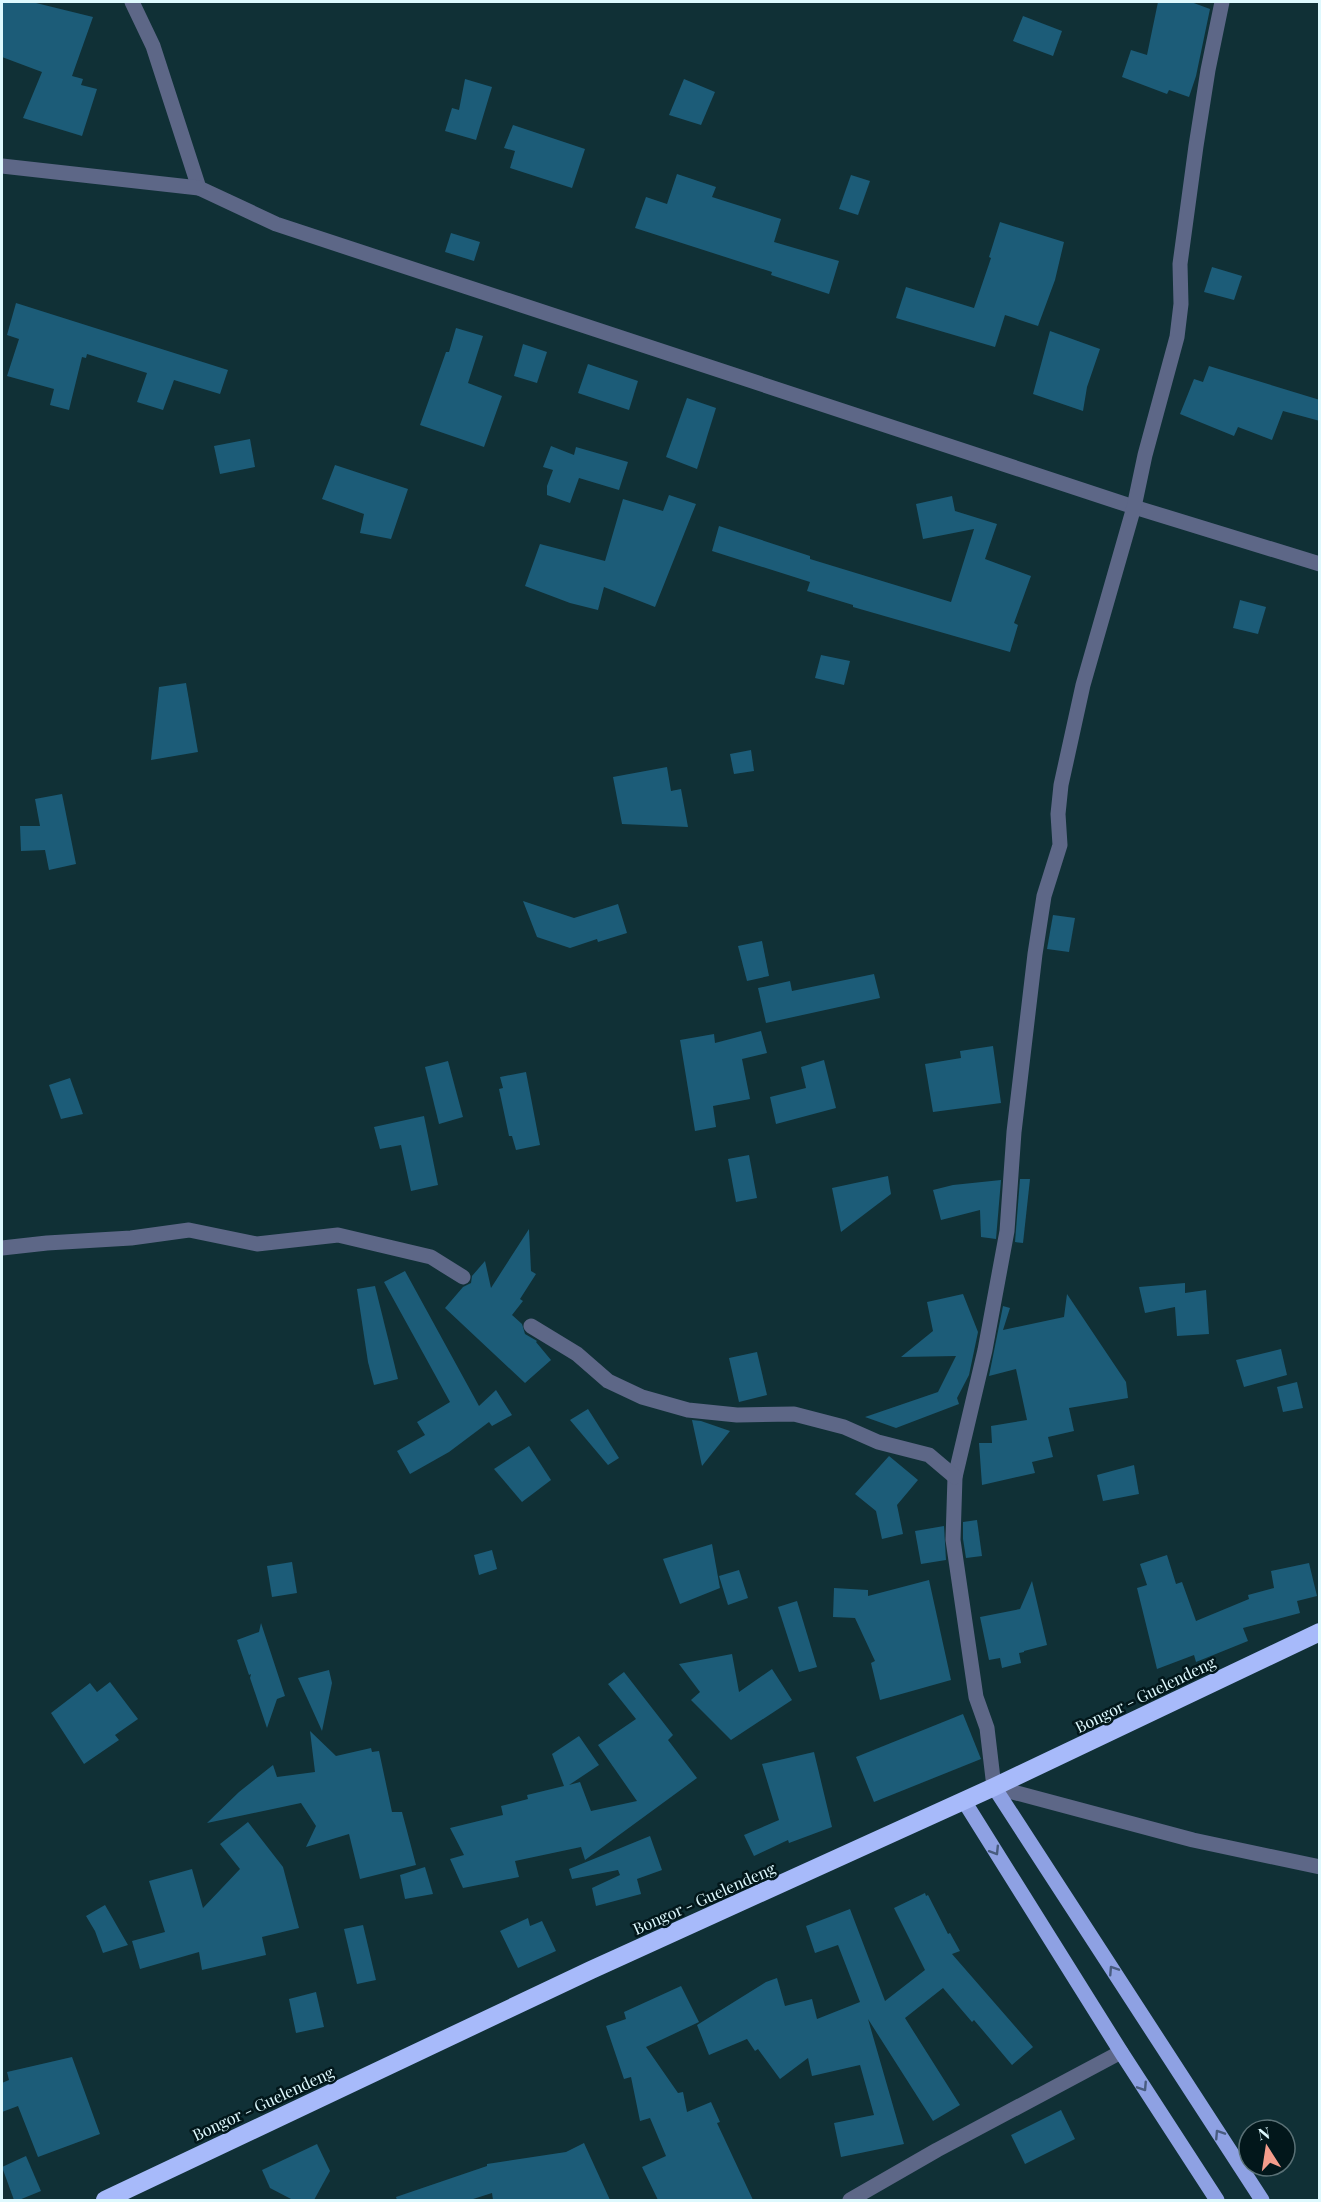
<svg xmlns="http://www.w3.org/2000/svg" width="1321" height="2202" font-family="'Playfair Display',serif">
  <rect width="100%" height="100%" fill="#103036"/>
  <g fill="#1c5c78">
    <path d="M 2,2 L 32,2 L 93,17 L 72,76 L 83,79 L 81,85 L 97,89 L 82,136 L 23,118 L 42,72 L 2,57 Z"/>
    <path d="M 1158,2 L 1191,2 L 1210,9 L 1196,76 L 1189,97 L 1169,90 L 1167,94 L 1122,77 L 1131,50 L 1147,55 Z"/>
    <path d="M 1023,16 L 1062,31 L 1053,56 L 1013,41 Z"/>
    <path d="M 465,79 L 492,87 L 476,140 L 445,131 L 452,108 L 459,110 Z"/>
    <path d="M 684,79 L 715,92 L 701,125 L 669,115 Z"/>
    <path d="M 513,125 L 585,149 L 572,188 L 510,168 L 515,151 L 504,148 Z"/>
    <path d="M 677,174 L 716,187 L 712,197 L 781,219 L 774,242 L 839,261 L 829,294 L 771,275 L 772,272 L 635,228 L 646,197 L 667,204 Z"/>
    <path d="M 851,175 L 870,181 L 858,215 L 839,209 Z"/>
    <path d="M 1000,222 L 1064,242 L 1055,280 L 1038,326 L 1005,315 L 995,347 L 896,318 L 906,287 L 974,308 L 991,258 L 989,257 Z"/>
    <path d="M 451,233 L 480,242 L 474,261 L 445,252 Z"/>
    <path d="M 1212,267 L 1242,276 L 1234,300 L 1204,292 Z"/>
    <path d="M 16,303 L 228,370 L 220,394 L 174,380 L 163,410 L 137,402 L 147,373 L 87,354 L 86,358 L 82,357 L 69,410 L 50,405 L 54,389 L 7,376 L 19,339 L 7,335 Z"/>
    <path d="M 456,328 L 483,336 L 468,383 L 502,396 L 484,447 L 420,425 L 446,352 L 449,352 Z"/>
    <path d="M 1050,331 L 1100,349 L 1087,387 L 1083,411 L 1033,394 Z"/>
    <path d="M 523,344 L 547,352 L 537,383 L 514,376 Z"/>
    <path d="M 588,364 L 638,381 L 629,410 L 578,393 Z"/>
    <path d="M 1209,366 L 1320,400 L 1320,421 L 1283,411 L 1272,440 L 1238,427 L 1234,436 L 1180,414 L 1194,379 L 1203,382 Z"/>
    <path d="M 687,398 L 716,408 L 697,469 L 666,457 Z"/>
    <path d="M 250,439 L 255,467 L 220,474 L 214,446 Z"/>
    <path d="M 551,446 L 574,455 L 576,447 L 628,462 L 619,490 L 579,478 L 570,503 L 547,495 L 547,486 L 553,470 L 543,467 Z"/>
    <path d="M 335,465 L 408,489 L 391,539 L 360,533 L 364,514 L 322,499 Z"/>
    <path d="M 669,495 L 696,504 L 655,607 L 604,587 L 598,610 L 570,603 L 525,586 L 540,544 L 605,561 L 623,499 L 663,511 Z"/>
    <path d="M 952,496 L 955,511 L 997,524 L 985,559 L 1031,576 L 1014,623 L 1018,625 L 1010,652 L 853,607 L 853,605 L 807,591 L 810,582 L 712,551 L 719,526 L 810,556 L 810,559 L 951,602 L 974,529 L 923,539 L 916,504 Z"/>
    <path d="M 1240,600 L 1266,607 L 1258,634 L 1233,628 Z"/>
    <path d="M 821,655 L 850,661 L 844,685 L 815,678 Z"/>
    <path d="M 186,683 L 198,752 L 151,760 L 159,687 Z"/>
    <path d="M 751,750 L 754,771 L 734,774 L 730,754 Z"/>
    <path d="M 667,767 L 671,791 L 681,789 L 688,827 L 622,824 L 613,777 Z"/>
    <path d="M 62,794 L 76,864 L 49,870 L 45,850 L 21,851 L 20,826 L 40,826 L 35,799 Z"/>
    <path d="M 523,901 L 574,918 L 618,904 L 627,933 L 598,942 L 597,939 L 570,948 L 537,937 Z"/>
    <path d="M 1053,915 L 1075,918 L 1069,952 L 1047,949 Z"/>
    <path d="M 762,941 L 769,976 L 747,981 L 738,946 Z"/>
    <path d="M 874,974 L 880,998 L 766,1023 L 758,988 L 790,981 L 792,991 Z"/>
    <path d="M 761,1031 L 767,1053 L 742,1059 L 750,1099 L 713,1106 L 716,1127 L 695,1131 L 680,1040 L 714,1034 L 715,1043 Z"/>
    <path d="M 993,1046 L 1001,1103 L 933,1112 L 925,1064 L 961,1058 L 960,1051 Z"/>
    <path d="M 824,1060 L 836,1108 L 776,1124 L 770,1097 L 806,1088 L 801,1067 Z"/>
    <path d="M 448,1061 L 463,1117 L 439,1124 L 425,1067 Z"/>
    <path d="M 526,1072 L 540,1145 L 516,1150 L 512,1136 L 509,1136 L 499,1089 L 503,1088 L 500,1077 Z"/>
    <path d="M 70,1078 L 83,1114 L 61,1119 L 49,1085 Z"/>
    <path d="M 424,1116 L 438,1185 L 411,1191 L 401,1145 L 380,1149 L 374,1127 Z"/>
    <path d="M 749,1155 L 757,1198 L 736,1202 L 728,1159 Z"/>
    <path d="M 888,1176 L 891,1194 L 841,1232 L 832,1188 Z"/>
    <path d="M 1020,1179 L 1030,1179 L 1023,1243 L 1015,1242 Z"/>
    <path d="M 1001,1180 L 996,1239 L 981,1237 L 980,1210 L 941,1220 L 933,1190 L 953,1185 Z"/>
    <path d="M 529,1229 L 531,1271 L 536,1274 L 520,1299 L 523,1301 L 512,1315 L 522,1324 L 525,1334 L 537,1341 L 536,1342 L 551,1360 L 525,1383 L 445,1308 L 463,1287 L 471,1283 L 472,1276 L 485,1261 L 491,1288 Z"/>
    <path d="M 405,1271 L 479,1406 L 496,1390 L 512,1415 L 492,1426 L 489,1422 L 449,1452 L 410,1474 L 397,1451 L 425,1435 L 417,1422 L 450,1402 L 384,1282 Z"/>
    <path d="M 1185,1283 L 1185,1293 L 1206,1290 L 1209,1334 L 1177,1336 L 1175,1307 L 1145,1313 L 1139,1287 Z"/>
    <path d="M 375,1286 L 398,1379 L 374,1385 L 368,1362 L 357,1289 Z"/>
    <path d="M 963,1294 L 978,1332 L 969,1375 L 957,1398 L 959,1404 L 896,1428 L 865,1417 L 938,1392 L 956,1356 L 901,1357 L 933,1331 L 927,1302 Z"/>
    <path d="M 1067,1294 L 1126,1382 L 1128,1398 L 1069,1408 L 1074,1431 L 1048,1437 L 1053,1457 L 1032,1462 L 1035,1473 L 982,1485 L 979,1443 L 992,1443 L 991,1426 L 1027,1420 L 1016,1369 L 989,1376 L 1003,1306 L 1010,1308 L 1003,1330 L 1064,1317 Z"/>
    <path d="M 1281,1349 L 1287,1375 L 1244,1387 L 1236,1360 Z"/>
    <path d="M 757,1352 L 767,1395 L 739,1402 L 729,1358 Z"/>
    <path d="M 1297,1382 L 1303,1408 L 1283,1412 L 1277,1387 Z"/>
    <path d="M 588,1409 L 619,1458 L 608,1465 L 570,1420 Z"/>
    <path d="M 692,1420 L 701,1421 L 730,1431 L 702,1466 Z"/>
    <path d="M 529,1446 L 551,1480 L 522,1502 L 494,1469 Z"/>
    <path d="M 889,1456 L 918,1480 L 897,1505 L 903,1534 L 882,1539 L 876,1511 L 855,1494 Z"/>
    <path d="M 1134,1465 L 1139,1494 L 1103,1501 L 1097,1475 Z"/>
    <path d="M 977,1520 L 982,1556 L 966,1558 L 963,1539 L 963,1522 Z"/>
    <path d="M 944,1526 L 946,1560 L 921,1564 L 915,1531 Z"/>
    <path d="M 712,1544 L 720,1588 L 680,1604 L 663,1559 Z"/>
    <path d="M 492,1550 L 497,1569 L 479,1575 L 474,1555 Z"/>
    <path d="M 1167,1555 L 1176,1584 L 1182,1582 L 1196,1621 L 1249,1599 L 1248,1595 L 1274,1588 L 1271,1571 L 1309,1563 L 1317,1596 L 1297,1601 L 1300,1613 L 1243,1628 L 1248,1641 L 1196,1662 L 1194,1655 L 1157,1669 L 1137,1588 L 1147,1585 L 1140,1564 Z"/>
    <path d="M 292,1562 L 297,1593 L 272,1597 L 267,1566 Z"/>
    <path d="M 739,1570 L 748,1598 L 728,1605 L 719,1576 Z"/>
    <path d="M 929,1580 L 951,1680 L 880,1700 L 871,1663 L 875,1661 L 855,1618 L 833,1617 L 834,1588 L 868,1590 L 868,1596 Z"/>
    <path d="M 1032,1581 L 1047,1645 L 1024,1651 L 1024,1652 L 1019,1653 L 1021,1663 L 1002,1668 L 1000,1658 L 989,1660 L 980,1617 L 1020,1609 Z"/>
    <path d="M 797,1601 L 817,1667 L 799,1672 L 778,1607 Z"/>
    <path d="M 261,1623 L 285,1696 L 277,1699 L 267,1728 L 250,1678 L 251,1674 L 249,1675 L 237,1640 L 259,1632 Z"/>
    <path d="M 732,1654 L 739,1692 L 772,1669 L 792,1700 L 731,1740 L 691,1700 L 700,1692 L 679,1664 Z"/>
    <path d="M 329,1670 L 332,1683 L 322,1731 L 298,1678 Z"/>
    <path d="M 624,1672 L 673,1735 L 668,1740 L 697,1778 L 585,1860 L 581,1847 L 515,1861 L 519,1877 L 463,1888 L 450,1859 L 464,1855 L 450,1828 L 503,1815 L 501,1806 L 528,1799 L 527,1795 L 564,1786 L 552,1754 L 579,1736 L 599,1765 L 569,1785 L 580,1782 L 591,1811 L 637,1801 L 598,1745 L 636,1719 L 608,1684 Z"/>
    <path d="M 110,1682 L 138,1719 L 115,1735 L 119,1740 L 84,1764 L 51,1713 L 90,1683 L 97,1692 Z"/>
    <path d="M 963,1714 L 981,1759 L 874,1802 L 856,1757 Z"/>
    <path d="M 310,1731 L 336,1756 L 371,1748 L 372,1752 L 379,1751 L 392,1812 L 402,1812 L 416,1865 L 360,1879 L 349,1834 L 306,1847 L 316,1826 L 301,1803 L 207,1823 L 239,1792 L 273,1765 L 277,1777 L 315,1772 Z"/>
    <path d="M 814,1752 L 832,1827 L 789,1843 L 788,1840 L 754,1856 L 744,1835 L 779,1820 L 762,1764 Z"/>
    <path d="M 248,1822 L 283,1867 L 299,1928 L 262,1937 L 266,1955 L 202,1970 L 199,1952 L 140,1969 L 132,1941 L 165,1932 L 149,1881 L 192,1869 L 203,1908 L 240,1869 L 220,1844 Z"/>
    <path d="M 650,1836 L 662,1870 L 637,1879 L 641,1894 L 596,1906 L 592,1888 L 620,1875 L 618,1870 L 572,1879 L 569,1869 Z"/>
    <path d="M 425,1867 L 433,1894 L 405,1899 L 400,1875 Z"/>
    <path d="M 925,1893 L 926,1896 L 928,1895 L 948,1934 L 950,1933 L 960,1951 L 952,1954 L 1033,2047 L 1012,2065 L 974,2020 L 972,2022 L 943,1988 L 905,2018 L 960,2105 L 933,2121 L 868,2019 L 904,2144 L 841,2157 L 834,2123 L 874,2115 L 860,2065 L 812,2076 L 808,2058 L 780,2079 L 758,2049 L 755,2051 L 747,2039 L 709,2055 L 697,2025 L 766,1982 L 777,1978 L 785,2006 L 812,1999 L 817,2019 L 860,2002 L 838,1945 L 815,1953 L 806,1926 L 850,1909 L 885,2001 L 925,1970 L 894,1908 Z"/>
    <path d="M 105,1905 L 128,1945 L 103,1953 L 95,1931 L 86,1916 Z"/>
    <path d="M 528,1918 L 530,1926 L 542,1921 L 556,1951 L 518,1968 L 500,1931 Z"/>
    <path d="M 363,1925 L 376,1980 L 357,1984 L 344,1929 Z"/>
    <path d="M 681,1986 L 699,2022 L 646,2047 L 678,2093 L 683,2092 L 687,2112 L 711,2102 L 720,2122 L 717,2123 L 753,2200 L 658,2200 L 642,2167 L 666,2156 L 650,2118 L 640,2121 L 631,2077 L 624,2079 L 606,2026 L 626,2019 L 624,2012 Z"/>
    <path d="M 316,1992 L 324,2027 L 296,2033 L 289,1999 Z"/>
    <path d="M 72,2057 L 100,2134 L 38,2157 L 18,2106 L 2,2112 L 2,2083 L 9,2080 L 7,2072 Z"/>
    <path d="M 1061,2110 L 1075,2139 L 1025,2164 L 1011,2135 Z"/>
    <path d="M 584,2143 L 610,2200 L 493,2200 L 492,2193 L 470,2200 L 397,2200 L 396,2197 L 487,2166 L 487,2164 L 566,2152 Z"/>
    <path d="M 317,2144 L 330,2171 L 314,2200 L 293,2200 L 270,2188 L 262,2170 Z"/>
    <path d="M 26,2156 L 41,2191 L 19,2200 L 14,2200 L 2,2167 Z"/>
  </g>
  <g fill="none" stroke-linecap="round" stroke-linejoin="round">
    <g stroke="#5d6787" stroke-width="15">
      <path d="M 132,2 L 153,46 L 199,188 L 276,224 L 1134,507 L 1320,564"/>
      <path d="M 1222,2 L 1208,70 L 1196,146 L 1180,264 L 1181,304 L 1177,337 L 1145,455 L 1134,507 L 1083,685 L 1061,785 L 1058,814 L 1060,845 L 1044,896 L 1035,954 L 1014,1132 L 1007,1231 L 985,1350 L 955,1477 L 953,1540 L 976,1697 L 987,1728 L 994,1787 L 1193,1840 L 1320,1867"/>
      <path d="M 2,166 L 199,188"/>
      <path d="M 2,1248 L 47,1243 L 131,1238 L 189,1230 L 257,1244 L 338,1235 L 431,1257 L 463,1277"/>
      <path d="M 531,1326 L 577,1354 L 608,1381 L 642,1397 L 688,1410 L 737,1415 L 794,1414 L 844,1427 L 878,1442 L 929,1455 L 955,1477"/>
      <path d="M 850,2200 L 937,2150 L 1121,2052"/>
    </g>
    <g stroke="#8ea1e3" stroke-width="15">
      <path d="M 994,1787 L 1262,2200"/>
      <path d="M 964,1801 L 1121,2052 L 1217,2200"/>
    </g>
    <path stroke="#a7bafa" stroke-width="18" d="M 105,2200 L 591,1970 L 994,1787 L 1320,1632"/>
  </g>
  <defs><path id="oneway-chevron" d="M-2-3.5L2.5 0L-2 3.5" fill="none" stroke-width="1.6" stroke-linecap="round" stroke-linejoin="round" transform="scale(1.5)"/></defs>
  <g stroke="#485c7f">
    <use href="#oneway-chevron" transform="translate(995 1851) rotate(58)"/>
    <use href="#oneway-chevron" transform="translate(1113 1970) rotate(-123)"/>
    <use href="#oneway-chevron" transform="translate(1143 2087) rotate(57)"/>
    <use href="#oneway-chevron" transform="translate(1219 2134) rotate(-123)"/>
  </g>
  <g text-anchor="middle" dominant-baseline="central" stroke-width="5" stroke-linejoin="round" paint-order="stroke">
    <g font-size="16" fill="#def9fe" stroke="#02171b">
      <text transform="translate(1145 1694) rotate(-26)">Bongor - Guelendeng</text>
      <text transform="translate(704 1898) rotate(-24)">Bongor - Guelendeng</text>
      <text transform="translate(263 2103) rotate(-25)">Bongor - Guelendeng</text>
    </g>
  </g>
  <rect width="1321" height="2202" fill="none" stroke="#def9fe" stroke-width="6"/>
  <g transform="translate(1267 2148) rotate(348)"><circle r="28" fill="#02171b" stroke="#5a7176" stroke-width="1.5"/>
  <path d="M0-4.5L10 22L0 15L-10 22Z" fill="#f49d8c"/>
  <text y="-9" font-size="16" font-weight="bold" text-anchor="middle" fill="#def9fe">N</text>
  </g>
</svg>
